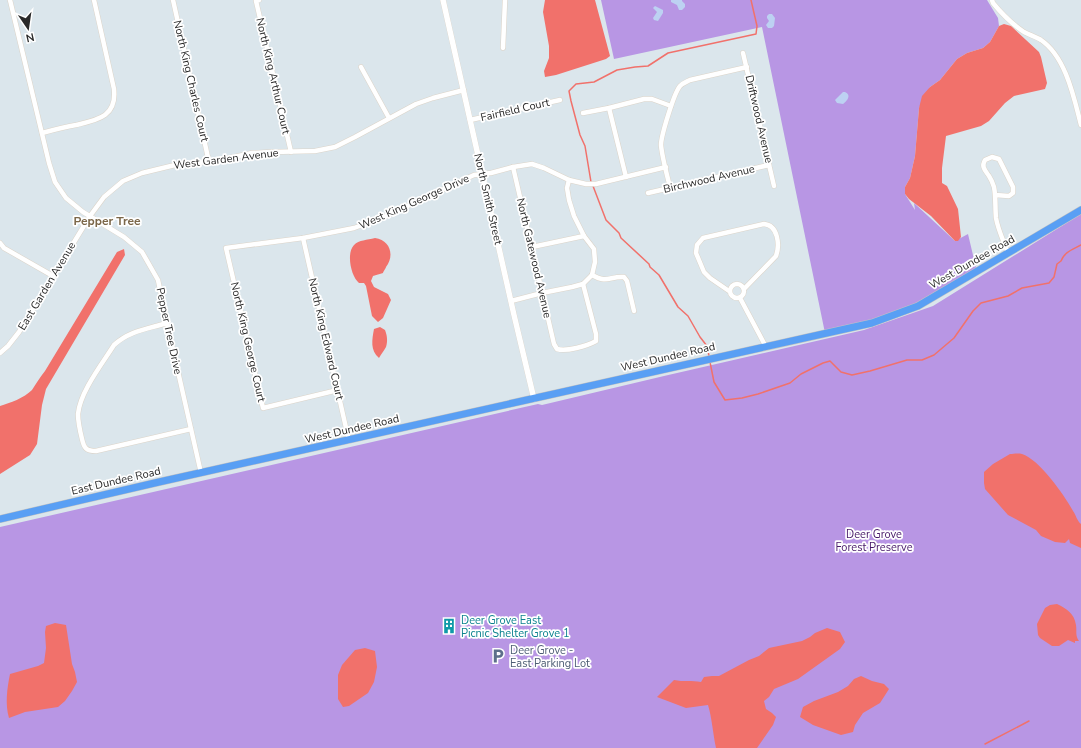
<svg xmlns="http://www.w3.org/2000/svg" width="1081" height="748" font-family="'Nunito Sans',sans-serif">
  <rect width="100%" height="100%" fill="#dbe6ec"/>
  <g fill="#b896e4">
    <path d="M 601,0 L 987,0 L 998,18 L 999,26 L 990,42 L 983,48 L 967,53 L 957,59 L 940,80 L 930,87 L 919,108 L 915,156 L 910,178 L 905,187 L 905,194 L 915,210 L 914,203 L 955,241 L 968,234 L 977,272 L 938,294 L 892,316 L 825,333 L 762,27 L 614,59 Z"/>
    <path d="M 1081,214 L 1081,748 L 0,748 L 0,527 L 538,404 L 542,405 L 664,376 L 864,330 L 933,306 Z"/>
  </g>
  <g fill="#bdd1f2">
    <path d="M 671,0 L 682,0 L 682,1 L 685,4 L 685,7 L 682,10 L 679,10 L 677,5 L 671,2 Z"/>
    <path d="M 655,6 L 663,10 L 663,13 L 658,21 L 654,20 L 653,18 L 657,12 L 653,8 Z"/>
    <path d="M 769,14 L 772,14 L 775,18 L 774,26 L 772,28 L 768,28 L 766,25 L 769,21 L 767,18 L 767,16 Z"/>
    <path d="M 843,92 L 845,92 C 852,95 847,101 843,104 L 837,103 L 835,100 Z"/>
  </g>
  <g fill="#f1716b">
    <path d="M 545,0 L 595,0 L 610,56 L 606,59 L 556,75 L 545,77 L 544,71 L 549,58 L 549,46 L 543,12 Z"/>
    <path d="M 1004,24 L 1011,26 L 1039,52 L 1041,57 L 1047,83 L 1045,89 L 1014,96 L 1005,103 L 989,121 L 981,126 L 946,136 L 942,168 L 942,183 L 947,186 L 958,209 L 961,237 L 958,241 L 955,241 L 931,216 L 909,199 L 905,194 L 905,187 L 910,178 L 915,156 L 919,108 L 922,96 L 930,87 L 940,80 L 957,59 L 967,53 L 983,48 L 990,42 L 999,26 Z"/>
    <path d="M 375,238 C 390,240 395,255 386,267 C 386,268 383,272 383,273 C 380,274 376,275 373,276 L 371,281 L 374,287 L 388,294 L 391,300 L 383,318 L 378,322 L 372,316 L 366,286 L 364,283 L 359,283 C 351,277 346,253 354,245 C 359,240 367,240 375,238 Z"/>
    <path d="M 124,249 L 125,255 L 46,389 L 42,405 L 37,444 L 30,455 L 0,474 L 0,406 C 10,403 24,398 32,390 C 36,384 40,377 45,371 L 117,252 Z"/>
    <path d="M 380,327 L 385,330 C 387,335 388,341 386,347 C 384,351 381,354 379,358 C 370,350 372,340 374,329 Z"/>
    <path d="M 1010,454 C 1013,454 1018,453 1022,454 C 1039,459 1065,496 1073,511 C 1076,515 1077,521 1081,524 L 1081,548 L 1070,543 L 1069,539 L 1065,543 L 1055,542 L 1041,536 L 1036,530 L 1008,515 L 985,489 L 984,483 L 984,472 L 993,464 Z"/>
    <path d="M 1057,604 C 1067,609 1074,613 1076,625 C 1077,632 1075,635 1079,641 L 1075,641 L 1075,643 L 1068,640 L 1059,646 L 1052,646 L 1040,638 L 1038,635 L 1037,624 L 1045,608 L 1050,605 Z"/>
    <path d="M 55,623 L 66,625 L 72,664 L 75,672 L 77,682 L 72,691 L 65,701 L 58,707 L 25,712 L 9,718 C 5,704 7,689 10,674 L 38,666 L 44,663 L 46,648 L 45,632 L 46,626 Z"/>
    <path d="M 827,628 L 840,632 L 845,642 L 840,649 L 798,679 L 774,689 L 769,697 L 764,701 L 766,709 L 772,713 L 776,717 L 773,725 L 757,748 L 716,748 C 713,734 712,718 708,705 L 686,708 L 657,697 L 674,680 C 683,682 692,680 701,682 L 704,677 L 712,676 L 719,676 L 749,660 L 759,656 L 769,648 L 802,641 L 810,637 L 815,633 Z"/>
    <path d="M 365,648 L 375,651 L 377,667 L 374,682 L 368,693 L 349,706 L 343,707 L 338,699 L 338,675 L 342,665 L 355,650 Z"/>
    <path d="M 861,676 L 872,681 L 884,684 L 889,689 L 880,703 L 863,713 L 855,725 L 853,732 L 841,735 L 813,725 L 800,717 L 803,707 L 814,701 L 838,692 L 848,686 L 854,679 Z"/>
  </g>
  <g fill="none" stroke-linecap="round" stroke-linejoin="round">
    <g stroke="#f1716b" stroke-width="1.5">
      <path d="M 591,182 L 585,146 L 580,135 L 571,101 L 569,91 L 576,84 L 594,82 L 617,70 L 635,67 L 648,66 L 668,53 L 756,34 L 757,26 L 751,0"/>
      <path d="M 593,186 L 606,220 L 619,233 L 621,238 L 649,264 L 650,267 L 659,275 L 678,307 L 688,316 L 700,337 L 707,346 L 709,356"/>
      <path d="M 710,362 L 714,382 L 725,400 L 742,398 L 758,394 L 790,383 L 801,374 L 823,363 L 830,361 L 841,372 L 852,375 L 870,371 L 907,360 L 922,360 L 934,355 L 954,338 L 973,311 L 981,303 L 1008,296 L 1022,288 L 1049,283 L 1054,277 L 1057,264 L 1061,261 C 1064,252 1074,249 1081,245"/>
      <path d="M 985,744 L 1029,721"/>
    </g>
    <g stroke="#dcd4c9" stroke-width="5.5">
      <g id="minor">
        <path d="M 10,0 L 49,163 L 55,182 L 66,198 L 83,212 L 124,237 L 142,252 L 158,280 L 167,323 L 201,473"/>
        <path d="M 173,0 L 209,162"/>
        <path d="M 259,0 L 256,1 L 291,152"/>
        <path d="M 992,0 L 993,3 C 1002,14 1012,24 1024,32 C 1030,35 1036,37 1041,40 C 1066,57 1074,98 1081,125"/>
        <path d="M 503,48 L 505,0"/>
        <path d="M 743,53 L 774,186"/>
        <path d="M 361,67 L 389,118"/>
        <path d="M 609,108 L 626,177"/>
        <path d="M 583,113 L 609,108 L 644,99 L 652,99 L 671,106"/>
        <path d="M 470,120 L 560,100"/>
        <path d="M 42,133 C 53,130 64,127 76,125 C 97,120 117,117 114,89 L 94,0"/>
        <path d="M 513,167 L 554,344 L 557,349 C 566,352 587,346 596,341 L 596,334 L 583,284"/>
        <path d="M 569,180 L 567,188 L 569,200 L 574,216 L 584,236 L 594,249 L 595,262 L 592,275"/>
        <path d="M 670,187 C 667,175 662,157 661,145 C 661,136 674,93 680,86 C 683,83 686,82 690,80 L 747,67"/>
        <path d="M 648,193 L 769,165"/>
        <path d="M 995,195 L 1009,196 L 1013,193 L 1013,187 L 999,159 L 992,157 L 985,160 C 981,167 985,170 989,176 C 991,179 993,184 994,187 C 996,197 995,208 996,218 C 998,230 1004,242 1008,253"/>
        <path d="M 303,238 L 349,441"/>
        <path d="M 0,243 L 4,248 L 53,276"/>
        <path d="M 532,247 L 584,236"/>
        <path d="M 592,275 C 608,284 609,276 624,277 L 627,281 L 634,311"/>
        <circle cx="737" cy="291" r="7"/>
        <path d="M 729,291 L 710,278 L 704,272 L 696,253 L 697,245 L 703,238 L 764,224 C 778,225 780,245 776,256 L 744,289"/>
        <path d="M 740,298 L 766,347"/>
        <path d="M 511,301 L 542,293 L 572,287 L 583,284 L 592,275"/>
        <path d="M 167,323 C 147,329 129,331 114,345 C 102,364 80,392 78,414 C 78,423 80,431 82,439 C 84,448 86,451 96,451 L 191,429"/>
        <path d="M 0,353 L 8,346 L 19,332 L 90,216 L 104,197 L 123,181 L 142,173 L 175,165 L 216,161 L 252,153 L 271,152 L 315,151 L 335,147 L 355,137 L 416,104 L 433,98 L 464,90"/>
        <path d="M 338,390 L 263,408 L 226,248 L 303,238 L 354,228 L 384,217 L 474,175 L 491,173 L 513,167 L 532,164 L 544,168 L 569,180 L 586,184 L 596,184 L 666,167"/>
      </g>
    </g>
    <g stroke="#dcd4c9" stroke-width="6">
      <path id="tertiary" d="M 443,0 L 514,315 L 534,399"/>
    </g>
    <g stroke="#c3c3c3" stroke-width="8">
      <path id="primary" d="M 0,519 L 159,482 L 872,323 L 918,306 L 1081,210"/>
    </g>
    <use href="#minor" stroke="#fff" stroke-width="4.5"/>
    <use href="#tertiary" stroke="#fff" stroke-width="5.5"/>
    <use href="#primary" stroke="#599ff4" stroke-width="7"/>
  </g>
  <defs>
    <g id="building-bare" transform="scale(1.2)"><path d="M-4-6H4V6H1V3H-1V6H-4ZM-2.5-4.3h1.7v1.8h-1.7ZM.8-4.3h1.7v1.8H.8ZM-2.5-1h1.7V.8h-1.7ZM.8-1h1.7V.8H.8Z" fill="#0f9aa8" stroke="#fff" stroke-width="2.5" paint-order="stroke"/></g>
    <g id="parking-bare" transform="scale(1.2)"><path d="M-3.5-5.5H1a3.5 3.5 0 0 1 0 7H-1V5.5H-3.5ZM-1-3.4V-.6H.8a1.4 1.4 0 0 0 0-2.8Z" fill="#5c6f8a" stroke="#fff" stroke-width="2.5" paint-order="stroke"/></g>
  </defs>
  <g fill-rule="evenodd">
    <use href="#building-bare" x="449" y="626"/>
    <use href="#parking-bare" x="498" y="656"/>
  </g>
  <g text-anchor="middle" dominant-baseline="central" stroke-width="3.5" stroke-linejoin="round" paint-order="stroke">
    <g font-size="11" fill="#2a2a2a" stroke="#fff">
      <text transform="translate(273 76) rotate(77)">North King Arthur Court</text>
      <text transform="translate(191 81) rotate(77)">North King Charles Court</text>
      <text transform="translate(515 110) rotate(-13)">Fairfield Court</text>
      <text transform="translate(759 119) rotate(77)">Driftwood Avenue</text>
      <text transform="translate(226 159) rotate(-7)">West Garden Avenue</text>
      <text transform="translate(709 179) rotate(-13)">Birchwood Avenue</text>
      <text transform="translate(488 199) rotate(77)">North Smith Street</text>
      <text transform="translate(414 202) rotate(-24)">West King George Drive</text>
      <text transform="translate(534 258) rotate(77)">North Gatewood Avenue</text>
      <text transform="translate(972 262) rotate(-30)">West Dundee Road</text>
      <text transform="translate(47 286) rotate(-59)">East Garden Avenue</text>
      <text transform="translate(169 331) rotate(78)">Pepper Tree Drive</text>
      <text transform="translate(326 339) rotate(77)">North King Edward Court</text>
      <text transform="translate(248 342) rotate(77)">North King George Court</text>
      <text transform="translate(668 357) rotate(-13)">West Dundee Road</text>
      <text transform="translate(352 429) rotate(-13)">West Dundee Road</text>
      <text transform="translate(116 481) rotate(-13)">East Dundee Road</text>
    </g>
    <g font-size="11" fill="#461868" stroke="#fff">
      <text x="874" y="534">Deer Grove<tspan x="874" dy="13">Forest Preserve</tspan></text>
    </g>
    <g font-size="11" fill="#0d838f" stroke="#fff" text-anchor="start">
      <text x="461" y="620">Deer Grove East<tspan x="461" dy="13">Picnic Shelter Grove 1</tspan></text>
    </g>
    <g font-size="11" fill="#4e5e75" stroke="#fff" text-anchor="start">
      <text x="510" y="650">Deer Grove -<tspan x="510" dy="13">East Parking Lot</tspan></text>
    </g>
    <g font-size="12" font-weight="bold" fill="#7b6749" stroke="#fff">
      <text x="107" y="221">Pepper Tree</text>
    </g>
  </g>
  <g transform="translate(28 28) rotate(167)" stroke="#ffffff" stroke-width="3" paint-order="stroke">
  <path d="M0-3L7 15L0 10L-7 15Z" fill="#2a2a2a"/>
  <text y="-6" font-size="11" font-weight="bold" text-anchor="middle" fill="#2a2a2a">N</text>
  </g>
</svg>
